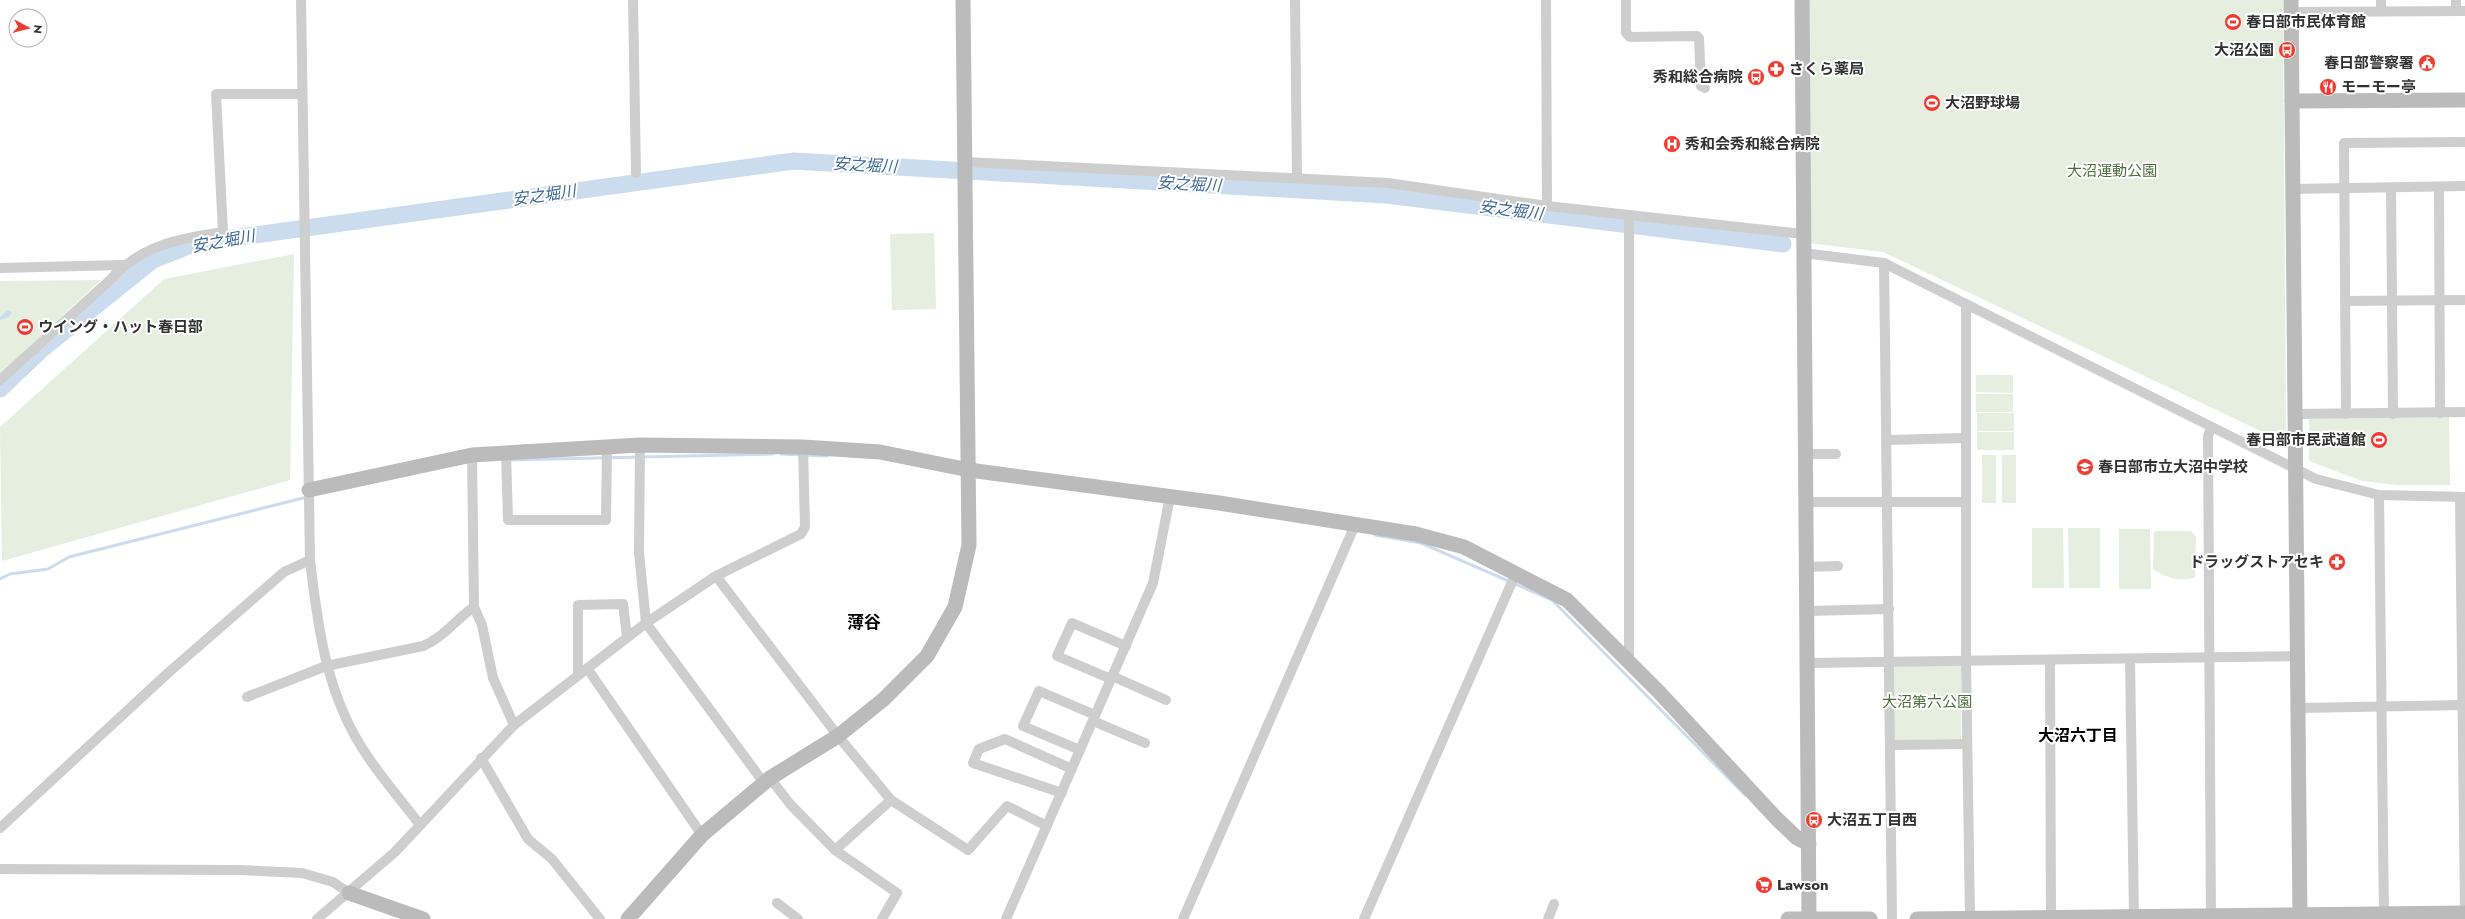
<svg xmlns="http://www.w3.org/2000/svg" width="2465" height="919" font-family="Jost,'Noto Sans JP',sans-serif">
  <rect width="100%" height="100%" fill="#fff"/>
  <g fill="#e5eedf">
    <path d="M 1808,0 L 2283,0 L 2286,443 L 1883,252 L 1808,243 Z"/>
    <path d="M 934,233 L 936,309 L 892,310 L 890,234 Z"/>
    <path d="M 294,254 L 290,480 L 2,561 L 0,427 L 164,279 Z"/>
    <path d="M 101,280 L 0,374 L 0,281 Z"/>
    <path d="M 1976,375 L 2013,375 L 2013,393 L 1976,392 Z"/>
    <rect x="1976" y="394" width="37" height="18"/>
    <rect x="1977" y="413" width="37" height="18"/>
    <path d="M 2449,417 L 2450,485 L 2397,485 L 2362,481 L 2309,461 L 2309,419 Z"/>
    <rect x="1977" y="432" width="37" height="18"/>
    <rect x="1982" y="455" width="14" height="48"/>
    <rect x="2002" y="455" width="14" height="48"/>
    <path d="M 2032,528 L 2063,528 L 2064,588 L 2032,588 Z"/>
    <path d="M 2068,528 L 2100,528 L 2100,588 L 2069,588 Z"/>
    <path d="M 2119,529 L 2150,529 L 2151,589 L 2119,589 Z"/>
    <path d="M 2154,531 L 2191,531 L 2196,537 L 2195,578 C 2179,581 2168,579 2153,569 Z"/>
    <path d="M 1961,664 L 1961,739 L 1894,740 L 1893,665 Z"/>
  </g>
  <path fill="#cbdcee" d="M 8,310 L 12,312 L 9,317 L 0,320 L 0,317 Z"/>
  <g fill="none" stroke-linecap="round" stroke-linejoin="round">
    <g stroke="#cbdcee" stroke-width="3">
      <path d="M 781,454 L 827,456"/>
      <path d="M 511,460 L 773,454"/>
      <path d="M 1375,535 L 1421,543 L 1552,600 L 1745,795"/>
      <path d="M 0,579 L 10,574 L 48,569 L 69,557 L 307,497"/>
    </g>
    <path stroke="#cbdcee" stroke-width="17" d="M 0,389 L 40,351 L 153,260 L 196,243 L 794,161 L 1386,195 L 1783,244"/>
    <g stroke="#cecece" stroke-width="10">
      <path d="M 301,0 L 310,560 C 318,630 327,698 368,757 C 384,781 403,802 420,825"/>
      <path d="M 633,0 L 636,173"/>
      <path d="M 1295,0 L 1297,177"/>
      <path d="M 1546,0 L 1547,206"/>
      <path d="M 1626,0 L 1626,33 L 1630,37 L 1697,36 L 1699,38 L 1701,86 L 1705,88"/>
      <path d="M 2381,0 L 2381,11"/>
      <path d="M 2456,11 L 2456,0"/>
      <path d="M 2291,12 L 2465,11"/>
      <path d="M 966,162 L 1388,183 L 1547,206 L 1803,234"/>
      <path d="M 2439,187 L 2440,413"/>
      <path d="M 2391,188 L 2393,414"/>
      <path d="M 2292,189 L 2465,186"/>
      <path d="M 1629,216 L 1629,661"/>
      <path d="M 1803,253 L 1884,263 L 2316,479 L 2379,495 L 2465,497"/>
      <path d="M 1884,263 L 1892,919"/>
      <path d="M 0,268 L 123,265"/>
      <path d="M 2345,301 L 2465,300"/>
      <path d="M 1966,304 L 1966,661 L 1970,919"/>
      <path d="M 0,380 L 109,281 C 141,245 177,239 223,232 L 216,94 L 302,94"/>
      <path d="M 2295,414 L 2465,412"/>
      <path d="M 2346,414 L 2344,143 L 2465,142"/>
      <path d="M 2211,428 L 2208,436 L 2211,919"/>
      <path d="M 1887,440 L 1965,438"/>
      <path d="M 640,445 L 639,552 L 646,623 L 764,783"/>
      <path d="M 506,453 L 508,520 L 606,520 L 607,447"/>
      <path d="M 1805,454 L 1836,454"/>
      <path d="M 472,455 L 474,607 L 482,625 L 493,678 L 514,725"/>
      <path d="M 2379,495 L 2384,919"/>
      <path d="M 2460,497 L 2465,913"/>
      <path d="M 1805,502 L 1965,502"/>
      <path d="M 1806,567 L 1838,566"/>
      <path d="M 716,576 L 838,736 L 891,800 L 968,850 L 1007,806 L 1047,826"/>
      <path d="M 1807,611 L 1889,609"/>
      <path d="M 2130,659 L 2134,917"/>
      <path d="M 2050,660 L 2051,919"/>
      <path d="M 1808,663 L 2297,656"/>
      <path d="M 587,668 L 702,835"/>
      <path d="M 578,675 L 578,605 L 623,604 L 627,637"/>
      <path d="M 1112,676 L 1166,700"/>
      <path d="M 1111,679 L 1057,656 L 1072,623 L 1126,646"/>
      <path d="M 247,697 L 326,666 L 423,646 C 443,638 456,619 474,607"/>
      <path d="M 2298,708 L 2465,705"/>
      <path d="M 1093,721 L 1145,743"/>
      <path d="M 1890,745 L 1967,744"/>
      <path d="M 1080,750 L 1023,726 L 1039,691 L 1095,715"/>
      <path d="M 481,758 L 528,839 L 552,859 L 600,919"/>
      <path d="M 770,778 L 790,804 L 835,850 L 897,893 L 882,919"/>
      <path d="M 1062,793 L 973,763 L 979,749 L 1005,739 L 1072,769"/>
      <path d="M 0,828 L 168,673 L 284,572 L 310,560"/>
      <path d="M 835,850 L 891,800"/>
      <path d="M 0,869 L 240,870 L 302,873 L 333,882 L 349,893"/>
      <path d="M 777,903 L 798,919"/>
      <path d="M 317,919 L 395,852 L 514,725 L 646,623 L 716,576 L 801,534 L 805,527 L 803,447"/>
      <path d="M 1006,919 L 1153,583 L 1170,497"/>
      <path d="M 1183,919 L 1355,525"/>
      <path d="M 1364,919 L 1516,573"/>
      <path d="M 1548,919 L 1554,904"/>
    </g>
    <g stroke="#bbb" stroke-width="15">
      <path d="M 1802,0 L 1809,919"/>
      <path d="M 2291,0 L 2300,919"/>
      <path d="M 2292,101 L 2465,100"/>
      <path d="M 309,490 L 472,455 L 640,445 L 803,447 L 880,452 L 969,470 L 1219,503 L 1416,534 L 1464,547 L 1567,600 L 1659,692 L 1776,818 L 1797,838 L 1809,844"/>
      <path d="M 349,893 L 423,919"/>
      <path d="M 628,919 L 702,835 L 770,778 L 838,736 L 884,699 L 927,656 L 955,607 L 969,545 L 963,0"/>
      <path d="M 1788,919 L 1870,919"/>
      <path d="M 1917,919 L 2465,913"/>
    </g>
  </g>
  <defs>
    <g id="stadium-disc" transform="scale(0.9)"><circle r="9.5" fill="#eb3d31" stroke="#fff"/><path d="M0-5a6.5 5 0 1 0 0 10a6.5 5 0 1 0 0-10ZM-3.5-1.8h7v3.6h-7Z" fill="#fff"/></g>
    <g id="bus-disc" transform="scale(0.9)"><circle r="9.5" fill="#eb3d31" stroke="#fff"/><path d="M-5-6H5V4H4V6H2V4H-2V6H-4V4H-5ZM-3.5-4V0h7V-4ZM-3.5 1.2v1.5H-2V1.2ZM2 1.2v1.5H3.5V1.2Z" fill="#fff"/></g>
    <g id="civic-disc" transform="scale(0.9)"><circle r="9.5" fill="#eb3d31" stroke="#fff"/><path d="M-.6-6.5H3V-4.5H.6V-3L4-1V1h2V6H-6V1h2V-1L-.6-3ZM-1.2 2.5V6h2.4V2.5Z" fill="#fff"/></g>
    <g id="pharmacy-disc" transform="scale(0.9)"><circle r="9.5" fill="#eb3d31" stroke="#fff"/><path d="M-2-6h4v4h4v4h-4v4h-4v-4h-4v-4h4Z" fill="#fff"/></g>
    <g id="restaurant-disc" transform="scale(0.9)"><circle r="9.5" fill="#eb3d31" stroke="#fff"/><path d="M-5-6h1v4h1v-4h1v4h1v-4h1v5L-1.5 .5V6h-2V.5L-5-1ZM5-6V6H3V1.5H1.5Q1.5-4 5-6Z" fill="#fff"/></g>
    <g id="hospital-disc" transform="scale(0.9)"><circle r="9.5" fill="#eb3d31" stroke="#fff"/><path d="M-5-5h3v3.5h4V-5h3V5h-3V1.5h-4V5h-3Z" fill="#fff"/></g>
    <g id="school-disc" transform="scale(0.9)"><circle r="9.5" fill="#eb3d31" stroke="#fff"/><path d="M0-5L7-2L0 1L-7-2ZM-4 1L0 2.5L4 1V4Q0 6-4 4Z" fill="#fff"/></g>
    <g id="supermarket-disc" transform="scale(0.9)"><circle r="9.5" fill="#eb3d31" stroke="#fff"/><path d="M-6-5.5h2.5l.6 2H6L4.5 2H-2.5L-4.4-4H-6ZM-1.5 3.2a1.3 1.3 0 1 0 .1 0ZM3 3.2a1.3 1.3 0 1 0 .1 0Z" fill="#fff"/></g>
  </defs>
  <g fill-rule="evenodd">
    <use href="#stadium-disc" x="2233" y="22"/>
    <use href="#bus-disc" x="2287" y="50"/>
    <use href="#civic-disc" x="2427" y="63"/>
    <use href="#pharmacy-disc" x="1776" y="69"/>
    <use href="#bus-disc" x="1756" y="77"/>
    <use href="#restaurant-disc" x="2328" y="87"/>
    <use href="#stadium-disc" x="1932" y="103"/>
    <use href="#hospital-disc" x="1672" y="144"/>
    <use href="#stadium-disc" x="25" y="327"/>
    <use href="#stadium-disc" x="2379" y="440"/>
    <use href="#school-disc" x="2085" y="467"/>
    <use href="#pharmacy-disc" x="2337" y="562"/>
    <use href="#bus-disc" x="1814" y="820"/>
    <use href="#supermarket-disc" x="1764" y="885"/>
  </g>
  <g text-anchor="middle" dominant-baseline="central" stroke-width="4" stroke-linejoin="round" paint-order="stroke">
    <g font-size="15" font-weight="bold" fill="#313131" stroke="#fff" text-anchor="start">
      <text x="2246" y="22">春日部市民体育館</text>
      <text x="2274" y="50" text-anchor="end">大沼公園</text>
      <text x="2414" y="63" text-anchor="end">春日部警察署</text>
      <text x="1789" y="69">さくら薬局</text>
      <text x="1743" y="77" text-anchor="end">秀和総合病院</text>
      <text x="2341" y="87">モーモー亭</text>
      <text x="1945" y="103">大沼野球場</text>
      <text x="1685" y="144">秀和会秀和総合病院</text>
      <text x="38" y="327">ウイング・ハット春日部</text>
      <text x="2366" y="440" text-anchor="end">春日部市民武道館</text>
      <text x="2098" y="467">春日部市立大沼中学校</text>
      <text x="2324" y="562" text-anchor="end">ドラッグストアセキ</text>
      <text x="1827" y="820">大沼五丁目西</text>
      <text x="1777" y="885">Lawson</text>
    </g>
    <g font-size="15" fill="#4d6f3c" stroke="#fff">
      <text x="2112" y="171">大沼運動公園</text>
      <text x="1927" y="702">大沼第六公園</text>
    </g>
    <g font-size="16" font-style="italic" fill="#3b6797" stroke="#fff">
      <text transform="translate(865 165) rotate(3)">安之堀川</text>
      <text transform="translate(1189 184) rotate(3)">安之堀川</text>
      <text transform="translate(544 195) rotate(-8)">安之堀川</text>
      <text transform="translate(1511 210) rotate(7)">安之堀川</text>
      <text transform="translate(223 241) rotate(-10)">安之堀川</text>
    </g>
    <g font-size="16" font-weight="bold" fill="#000" stroke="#fff">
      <text x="2078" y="735">大沼六丁目</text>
    </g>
    <g font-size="17" font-weight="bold" fill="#000" stroke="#fff">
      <text x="864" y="622">薄谷</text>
    </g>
  </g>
  <g transform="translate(28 28) rotate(97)"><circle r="19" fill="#ffffff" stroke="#adadad"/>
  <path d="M0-3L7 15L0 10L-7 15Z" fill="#eb3d31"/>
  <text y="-6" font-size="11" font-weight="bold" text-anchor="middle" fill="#313131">N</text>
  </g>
</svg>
